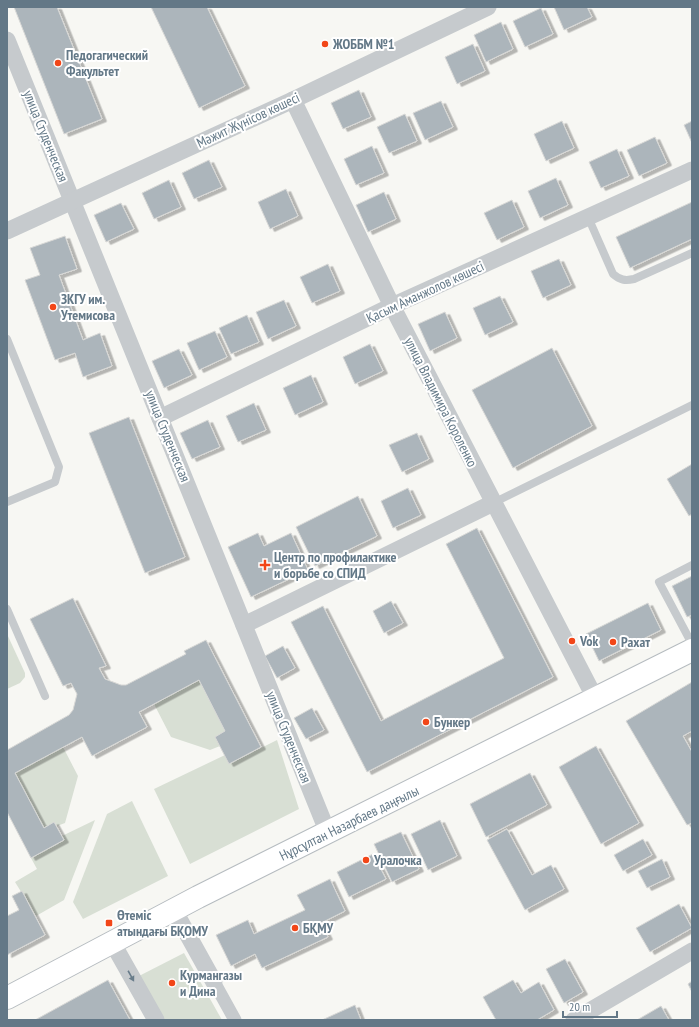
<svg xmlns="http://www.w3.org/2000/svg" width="699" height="1027" font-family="'PT Sans Narrow',sans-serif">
  <defs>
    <filter id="shadow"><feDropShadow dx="4.5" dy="2.5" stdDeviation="0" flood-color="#0004"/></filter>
  </defs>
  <rect width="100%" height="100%" fill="#f7f7f3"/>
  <g fill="#d8dfd4">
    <path d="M 7,634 L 25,673 L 25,677 L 20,683 L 7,689 Z"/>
    <path d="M 199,680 L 225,731 L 215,737 L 220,746 L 210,750 L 171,737 L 154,704 Z"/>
    <path d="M 277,740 L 299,809 L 190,864 L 154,789 L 225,755 L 229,764 Z"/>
    <path d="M 63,747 L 78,776 L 65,823 L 57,826 L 54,822 L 44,828 L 15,773 Z"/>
    <path d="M 132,801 L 168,876 L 83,919 L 73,902 L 107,814 Z"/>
    <path d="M 95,820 L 64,900 L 36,916 L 15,882 L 37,869 L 31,858 L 64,840 L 62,836 Z"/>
    <path d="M 184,953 L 222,1020 L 164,1020 L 139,976 Z"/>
  </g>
  <g fill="#acb5bb" stroke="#d8d8d6" filter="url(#shadow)">
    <path d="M 14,7 L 57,7 L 102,119 L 64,134 Z"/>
    <path d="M 151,7 L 207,7 L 245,86 L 199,108 Z"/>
    <path d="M 554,7 L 587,7 L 592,17 L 564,30 Z"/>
    <path d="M 541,8 L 553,34 L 525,47 L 513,21 Z"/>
    <path d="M 501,22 L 513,49 L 486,62 L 474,35 Z"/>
    <path d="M 473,44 L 485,71 L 457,84 L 445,57 Z"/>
    <path d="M 359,90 L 371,117 L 343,129 L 331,103 Z"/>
    <path d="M 441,101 L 453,127 L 425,140 L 413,113 Z"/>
    <path d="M 405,114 L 417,141 L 389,153 L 377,127 Z"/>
    <path d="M 562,121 L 574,148 L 546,161 L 534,134 Z"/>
    <path d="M 692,121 L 692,143 L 684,125 Z"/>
    <path d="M 655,137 L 667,163 L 639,176 L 627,150 Z"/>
    <path d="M 372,146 L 384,173 L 356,185 L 344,159 Z"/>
    <path d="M 617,149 L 629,176 L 601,188 L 589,162 Z"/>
    <path d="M 209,160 L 222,187 L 194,199 L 182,173 Z"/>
    <path d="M 556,178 L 568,205 L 540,218 L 528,191 Z"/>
    <path d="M 169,180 L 181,207 L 154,219 L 142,193 Z"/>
    <path d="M 286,189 L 298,216 L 270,229 L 258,202 Z"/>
    <path d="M 384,192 L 396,219 L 368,232 L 356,205 Z"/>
    <path d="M 512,200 L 524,227 L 497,240 L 484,213 Z"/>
    <path d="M 692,202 L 692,239 L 630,268 L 616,237 Z"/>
    <path d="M 121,203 L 134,229 L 106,242 L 94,215 Z"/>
    <path d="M 65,236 L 77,269 L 59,275 L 83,340 L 100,333 L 112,366 L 83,377 L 75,353 L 55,360 L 25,280 L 40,275 L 30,248 Z"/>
    <path d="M 559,259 L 571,285 L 543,298 L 531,271 Z"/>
    <path d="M 328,264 L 340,291 L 312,303 L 300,277 Z"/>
    <path d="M 500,296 L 513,322 L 485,335 L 473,308 Z"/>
    <path d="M 284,300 L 296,326 L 268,339 L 256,312 Z"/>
    <path d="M 445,312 L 457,338 L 430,351 L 418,324 Z"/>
    <path d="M 247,315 L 259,342 L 231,354 L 219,328 Z"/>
    <path d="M 215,331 L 227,357 L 199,370 L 187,343 Z"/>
    <path d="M 370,344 L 383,371 L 355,384 L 343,357 Z"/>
    <path d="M 552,348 L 592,426 L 513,468 L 472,390 Z"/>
    <path d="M 179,349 L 192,375 L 164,388 L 152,361 Z"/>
    <path d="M 311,375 L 323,402 L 295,415 L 283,388 Z"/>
    <path d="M 254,403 L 266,430 L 238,442 L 226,416 Z"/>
    <path d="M 129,417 L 185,557 L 145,573 L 89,433 Z"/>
    <path d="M 208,420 L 220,447 L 192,459 L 180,433 Z"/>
    <path d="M 417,433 L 429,459 L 402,472 L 389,445 Z"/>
    <path d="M 692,464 L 692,514 L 689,516 L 667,479 Z"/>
    <path d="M 408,488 L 421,515 L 393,528 L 381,501 Z"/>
    <path d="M 358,496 L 377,536 L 315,566 L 296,527 Z"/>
    <path d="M 477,528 L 553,677 L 367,772 L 291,622 L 323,606 L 381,721 L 504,658 L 446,544 Z"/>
    <path d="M 258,533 L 264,546 L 291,533 L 308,570 L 251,597 L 228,547 Z"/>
    <path d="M 692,576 L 692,615 L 687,617 L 672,586 Z"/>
    <path d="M 73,598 L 106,666 L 99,668 L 105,679 L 121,685 L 126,685 L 186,654 L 184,651 L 206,640 L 261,747 L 229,764 L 215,737 L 225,731 L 199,680 L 139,712 L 147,727 L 92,756 L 82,737 L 15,773 L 44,828 L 54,822 L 64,840 L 31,858 L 7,812 L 7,750 L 69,715 L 73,710 L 77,694 L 71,683 L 63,686 L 30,619 Z"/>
    <path d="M 391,601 L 403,623 L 384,633 L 373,611 Z"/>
    <path d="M 648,603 L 661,630 L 599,661 L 586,634 Z"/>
    <path d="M 283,646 L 295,668 L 277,678 L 265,656 Z"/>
    <path d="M 692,682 L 692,731 L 683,736 L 692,752 L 692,823 L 687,825 L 626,721 Z"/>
    <path d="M 312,708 L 324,730 L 306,739 L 294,718 Z"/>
    <path d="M 596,746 L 639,823 L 601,844 L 559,767 Z"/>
    <path d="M 530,773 L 547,805 L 486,837 L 470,804 Z"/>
    <path d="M 440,820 L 457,856 L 428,870 L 411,834 Z"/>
    <path d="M 507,829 L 532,875 L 551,865 L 564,889 L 525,910 L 487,840 Z"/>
    <path d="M 401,832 L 419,869 L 392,882 L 374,844 Z"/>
    <path d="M 643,839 L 652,855 L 623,871 L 614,855 Z"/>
    <path d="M 373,854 L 386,879 L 349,897 L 337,872 Z"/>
    <path d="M 662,859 L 670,877 L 647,888 L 638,871 Z"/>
    <path d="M 330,879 L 345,911 L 321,923 L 328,937 L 262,968 L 255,954 L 231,966 L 216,935 L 248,920 L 254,934 L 305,910 L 297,895 Z"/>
    <path d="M 22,891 L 45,935 L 7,955 L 7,916 L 19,910 L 12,896 Z"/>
    <path d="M 679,904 L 692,928 L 650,952 L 636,928 Z"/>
    <path d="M 565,959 L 583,992 L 564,1003 L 546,969 Z"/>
    <path d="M 108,980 L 130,1020 L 35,1020 Z"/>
    <path d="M 513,980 L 521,993 L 539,982 L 554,1010 L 537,1020 L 496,1020 L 483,997 Z"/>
    <path d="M 692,981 L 692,992 L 688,984 Z"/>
    <path d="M 355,1005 L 361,1020 L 322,1020 Z"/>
    <path d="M 661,1006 L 669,1020 L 637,1020 Z"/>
  </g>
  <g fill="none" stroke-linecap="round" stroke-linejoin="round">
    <g stroke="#b6bcc0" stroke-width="24">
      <path id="secondary" d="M 7,998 L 198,897 L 692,650"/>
    </g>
    <g stroke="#c6cacd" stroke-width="8">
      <path d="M 588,217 L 613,274 C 620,280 625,281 634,279 L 692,253"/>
      <path d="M 7,339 L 59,467 L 55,482 L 7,502"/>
      <path d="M 493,503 L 692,405"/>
      <path d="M 692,565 L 659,582 L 692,644"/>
      <path d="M 7,609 L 45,696"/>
    </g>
    <path stroke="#c6cacd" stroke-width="13" d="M 214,982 L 235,1020"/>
    <g stroke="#c6cacd" stroke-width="17">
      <path d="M 7,40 L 328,833"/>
      <path d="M 293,100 L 392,306 L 596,700"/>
      <path d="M 7,231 L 293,100 L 488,7"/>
      <path d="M 160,418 L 392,306 L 692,170"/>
      <path d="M 244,625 L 493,503"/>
      <path d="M 174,910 L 214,982"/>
      <path d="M 112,942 L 156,1020"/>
      <path d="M 574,1020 L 692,951"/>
    </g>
    <use href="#secondary" stroke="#fff" stroke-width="22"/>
  </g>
  <defs><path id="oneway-solid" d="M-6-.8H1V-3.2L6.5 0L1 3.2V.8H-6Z"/></defs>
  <use fill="#687c8a" href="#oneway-solid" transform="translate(131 976) rotate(61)"/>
  <g fill="#f24618" stroke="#fff" stroke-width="1.5">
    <circle cx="325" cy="44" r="4"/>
    <circle cx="58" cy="63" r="4"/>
    <circle cx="53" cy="307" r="4"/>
    <path d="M263 559h4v4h4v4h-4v4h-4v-4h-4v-4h4z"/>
    <circle cx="572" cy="641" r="4"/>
    <circle cx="613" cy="642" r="4"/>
    <circle cx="426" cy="722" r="4"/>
    <circle cx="366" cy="860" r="4"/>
    <rect x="105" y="919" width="8" height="8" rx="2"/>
    <circle cx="295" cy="928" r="4"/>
    <circle cx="172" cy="983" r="4"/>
  </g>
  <g text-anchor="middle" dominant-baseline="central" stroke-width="4" stroke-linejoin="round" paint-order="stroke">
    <g font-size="14" font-weight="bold" fill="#637887" stroke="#fff" text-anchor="start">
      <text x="333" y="44">ЖОББМ №1</text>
      <text x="66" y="55">Педогагический<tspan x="66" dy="16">Факультет</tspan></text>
      <text x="61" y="299">ЗКГУ им.<tspan x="61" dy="16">Утемисова</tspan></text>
      <text x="274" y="557">Центр по профилактике<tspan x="274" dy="16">и борьбе со СПИД</tspan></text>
      <text x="580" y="641">Vok</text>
      <text x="621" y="642">Рахат</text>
      <text x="434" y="722">Бункер</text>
      <text x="374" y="860">Уралочка</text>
      <text x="117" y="915">Өтеміс<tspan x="117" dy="16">атындағы БҚОМУ</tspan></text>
      <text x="303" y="928">БҚМУ</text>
      <text x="180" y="975">Курмангазы<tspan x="180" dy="16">и Дина</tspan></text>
    </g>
    <g font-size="14" fill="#637887" stroke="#fff">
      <text transform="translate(248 120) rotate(-25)">Мәжит Жүнісов көшесі</text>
      <text transform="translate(46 136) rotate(68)">улица Студенческая</text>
      <text transform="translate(425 292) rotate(-25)">Қасым Аманжолов көшесі</text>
      <text transform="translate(441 402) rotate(63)">улица Владимира Короленко</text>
      <text transform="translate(168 436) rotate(68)">улица Студенческая</text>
      <text transform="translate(289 737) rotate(68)">улица Студенческая</text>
      <text transform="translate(349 823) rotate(-26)">Нұрсұлтан Назарбаев даңғылы</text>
    </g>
  </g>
  <rect width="699" height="1027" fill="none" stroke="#637887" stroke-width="16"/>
  <path d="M563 1011v6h54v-6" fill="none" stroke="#637887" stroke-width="2"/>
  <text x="569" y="1011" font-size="12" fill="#637887" stroke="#ffffff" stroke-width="3" paint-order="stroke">20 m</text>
</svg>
